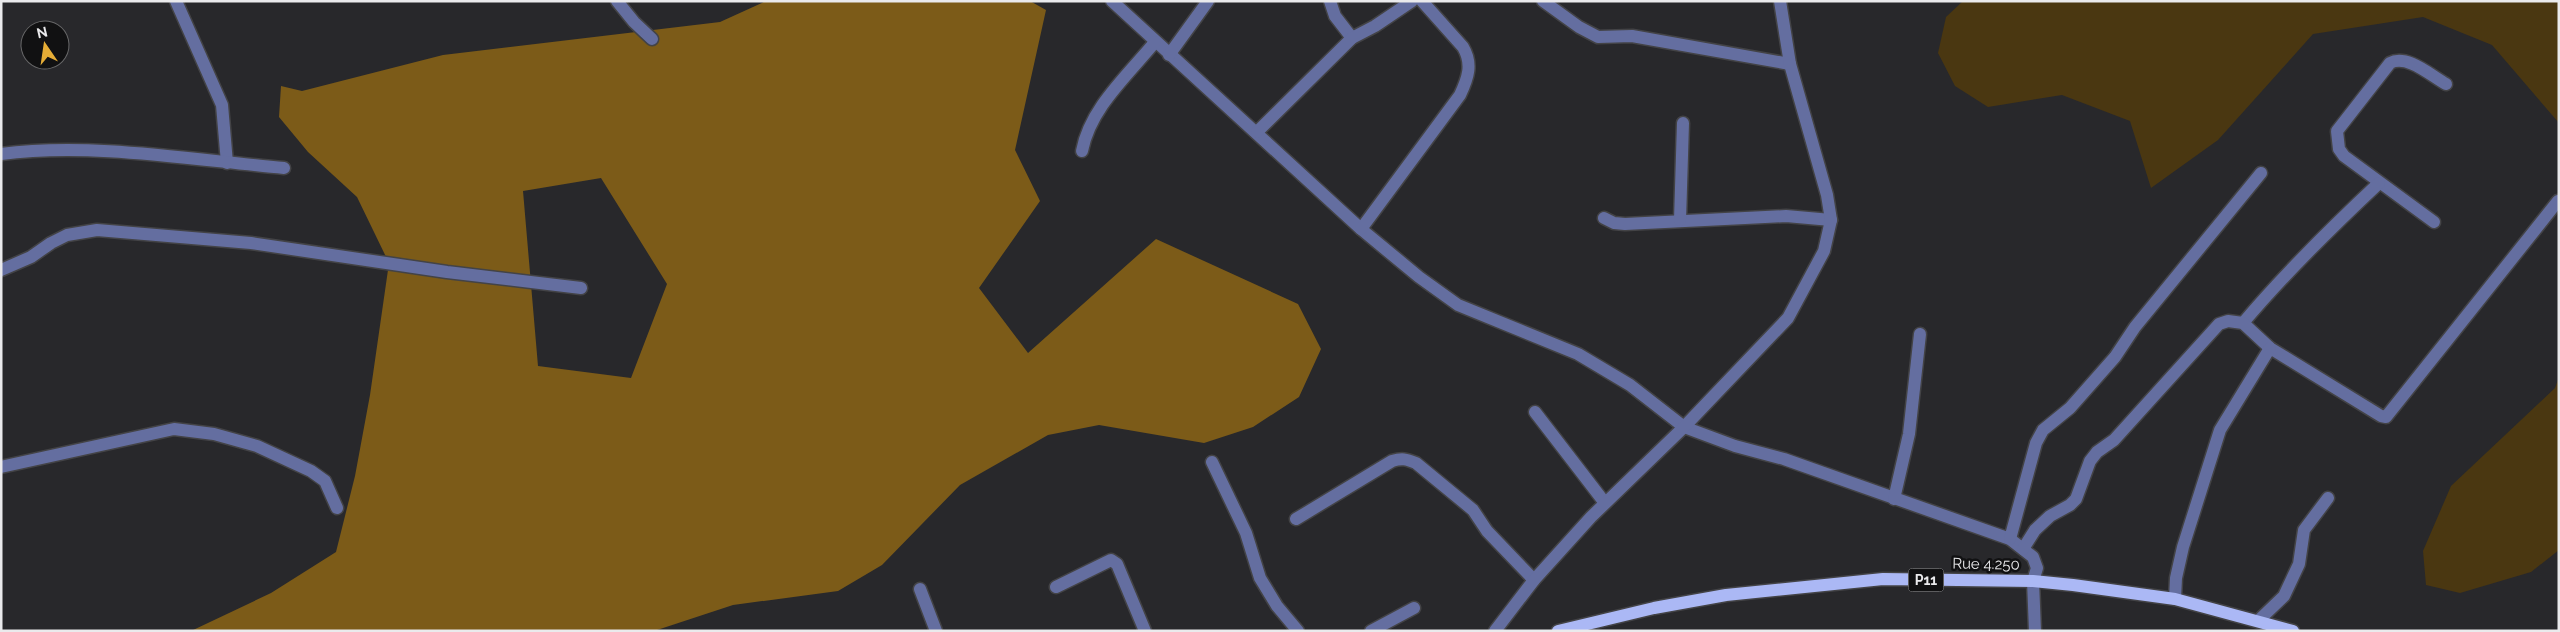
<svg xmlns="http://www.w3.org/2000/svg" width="2560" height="632" font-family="Raleway,sans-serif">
  <rect width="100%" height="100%" fill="#28282b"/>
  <g fill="#4a3711">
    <path d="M 1963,1 L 2559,1 L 2559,123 L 2492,45 L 2423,17 L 2313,34 L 2218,140 L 2151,188 L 2130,121 L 2062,95 L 1988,107 L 1955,86 L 1938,53 L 1946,17 Z"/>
    <path d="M 2559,377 L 2559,550 L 2531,572 L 2460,593 L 2426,585 L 2423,551 L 2451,486 L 2555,388 Z"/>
  </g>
  <path fill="#7c5b18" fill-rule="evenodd" d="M 766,1 L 1030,1 L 1046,10 L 1015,150 L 1040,201 L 979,288 L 1028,353 L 1156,239 L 1298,304 L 1321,349 L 1299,397 L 1253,427 L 1204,443 L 1099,425 L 1048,435 L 960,485 L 882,565 L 838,591 L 733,605 L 654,631 L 191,631 L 271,593 L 336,552 L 355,476 L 370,395 L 389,263 L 357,197 L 308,152 L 279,117 L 281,86 L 302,91 L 443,55 L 720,22 ZM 601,178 L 667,284 L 631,378 L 538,366 L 523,191 Z"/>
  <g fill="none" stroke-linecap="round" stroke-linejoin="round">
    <g stroke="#434346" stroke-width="15">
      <g id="minor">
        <path d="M 176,1 L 222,105 L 227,163"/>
        <path d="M 617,1 L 634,22 L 652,39"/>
        <path d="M 1112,1 L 1361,229 L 1419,277 L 1458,305 L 1578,354 L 1630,385 L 1684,427 L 1735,446 L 1784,459 L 2010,539 L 2033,557 L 2037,568 L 2033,581 L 2035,631"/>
        <path d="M 1330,1 L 1335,16 L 1352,38"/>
        <path d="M 1543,1 L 1579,27 L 1598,37 L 1632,36 L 1790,64"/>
        <path d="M 1169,55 L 1208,1"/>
        <path d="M 1257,132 L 1352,38 L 1375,26 L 1412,1"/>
        <path d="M 1082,151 C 1090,108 1128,75 1155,42"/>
        <path d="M 1,154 C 91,142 194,160 284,168"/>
        <path d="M 1604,218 L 1614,223 L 1625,224 L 1786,216 L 1831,220"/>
        <path d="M 1680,220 L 1683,123"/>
        <path d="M 2434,222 L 2344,156 L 2339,149 L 2337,131 L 2390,63 C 2407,54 2430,75 2446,84"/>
        <path d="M 1361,229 L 1460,95 C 1468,78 1473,64 1463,47 L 1422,1"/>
        <path d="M 1,270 L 31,257 L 51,243 L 67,235 L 97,230 L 251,243 L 447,272 L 581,288"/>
        <path d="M 2243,323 C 2285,273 2331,228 2379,183"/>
        <path d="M 1535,412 L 1605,503"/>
        <path d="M 1212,462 L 1246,533 L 1260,578 L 1277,606 L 1298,631"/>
        <path d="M 1,467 L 174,429 L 214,434 L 257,446 L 311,471 L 325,481 L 337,508"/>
        <path d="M 1894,499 L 1909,434 L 1920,334"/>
        <path d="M 1296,519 L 1392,461 C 1402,458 1406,459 1416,463 L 1473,510 L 1487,531 L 1534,580"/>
        <path d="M 2010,539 L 2036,443 L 2043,430 L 2070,408 L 2115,357 L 2135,327 L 2261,173"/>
        <path d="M 2023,549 L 2035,530 L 2050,516 L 2070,505 L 2076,499 L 2090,461 L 2097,452 L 2114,440 L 2219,324 L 2228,321 L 2243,323 L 2270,348 L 2381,416 L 2386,417 L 2558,201"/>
        <path d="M 1056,587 L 1111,560 L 1117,564 L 1145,631"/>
        <path d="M 920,589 L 936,631"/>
        <path d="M 2175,599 L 2176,578 L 2183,547 L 2220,430 L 2270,348"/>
        <path d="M 2258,621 L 2284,596 L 2299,564 L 2304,530 L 2328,498"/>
        <path d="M 1371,631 L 1414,608"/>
        <path d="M 1495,631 L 1534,580 L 1591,517 L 1684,427 L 1788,318 L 1824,251 L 1831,220 L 1827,195 L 1790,64 L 1780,1"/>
      </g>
    </g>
    <g stroke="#434346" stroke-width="15">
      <path id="major" d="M 1558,631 L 1654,608 L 1726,595 L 1883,579 L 2033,581 L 2073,585 L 2175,599 L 2293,631"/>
    </g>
    <use href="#minor" stroke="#646ea0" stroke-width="12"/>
    <use href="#major" stroke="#abb8f5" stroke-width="12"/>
  </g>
  <g text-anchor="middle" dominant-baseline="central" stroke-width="5" stroke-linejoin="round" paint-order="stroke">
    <rect fill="#111112" stroke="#a9a9ab" stroke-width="1" x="1908.5" y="568.5" width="35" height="23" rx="4"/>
    <g font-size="14" font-weight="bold" fill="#eaeaec">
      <text x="1926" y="580">P11</text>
    </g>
    <g font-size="15" fill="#eaeaec" stroke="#111112">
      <text transform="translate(1986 564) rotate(1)">Rue 4.250</text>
    </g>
  </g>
  <rect width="2560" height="632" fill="none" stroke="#eaeaec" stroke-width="5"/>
  <g transform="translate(45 45) rotate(347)"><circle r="24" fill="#111112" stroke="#686869"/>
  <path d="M0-4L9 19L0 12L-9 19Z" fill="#e6ad36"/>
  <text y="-8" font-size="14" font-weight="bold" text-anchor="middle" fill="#eaeaec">N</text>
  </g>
</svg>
